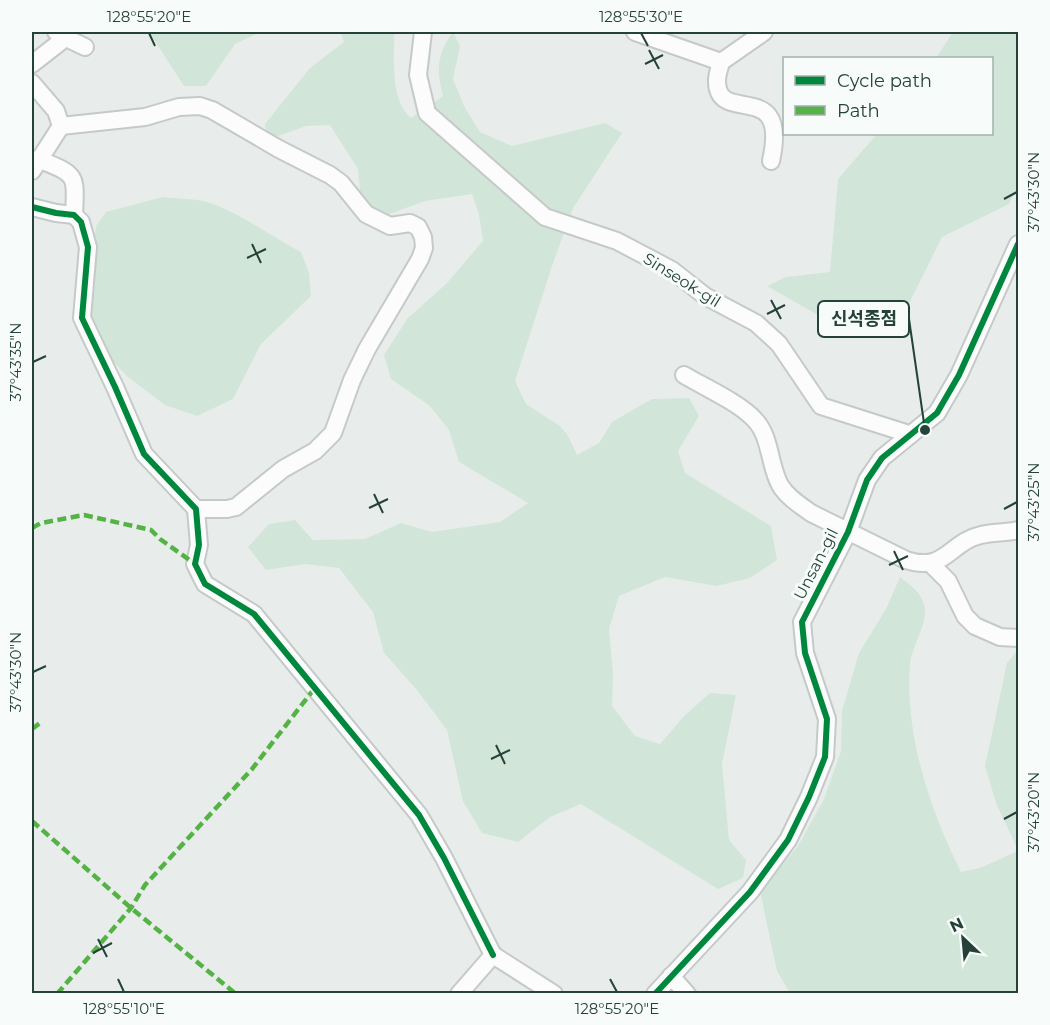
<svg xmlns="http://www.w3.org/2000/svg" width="1050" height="1025" font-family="Montserrat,'Noto Sans KR',sans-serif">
  <rect width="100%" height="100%" fill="#e8edeb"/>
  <g fill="#d1e6d8">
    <path d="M 149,32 L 261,32 L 235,44 L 206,86 L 184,86 Z"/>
    <path d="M 341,32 L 394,32 C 395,58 389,99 411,118 L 443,96 C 436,70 437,54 453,32 L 460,46 L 453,79 L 464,106 L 480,132 L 512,146 L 605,123 L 622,133 L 573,208 L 551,269 L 515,381 L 526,404 L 560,426 L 567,434 L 577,455 L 599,443 L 612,422 L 652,399 L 689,398 L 699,416 L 678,451 L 685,473 L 771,526 L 777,560 L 750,578 L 717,586 L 665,577 L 619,596 L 609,629 L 613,673 L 612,706 L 635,736 L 660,744 L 684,716 L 710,693 L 736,695 L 722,764 L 729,840 L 746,860 L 743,878 L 718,889 L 581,804 L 550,817 L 518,842 L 482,833 L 463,801 L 447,730 L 417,690 L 384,653 L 373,612 L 339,568 L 305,564 L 266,570 L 248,547 L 269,524 L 295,520 L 313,540 L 365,539 L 401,523 L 432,532 L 500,522 L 528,503 L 459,462 L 449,430 L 430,406 L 391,379 L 384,355 L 407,319 L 446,284 L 483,241 L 479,215 L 472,194 L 425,201 L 384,216 L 361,202 L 358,169 L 330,125 L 306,126 L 267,140 L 265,124 L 310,68 L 344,42 Z"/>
    <path d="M 953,32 L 1018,32 L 1018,186 L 1009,204 L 942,237 L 899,324 L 851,334 L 767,286 L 786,277 L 830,272 L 838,179 L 877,134 L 992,134 L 992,58 L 936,58 Z"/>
    <path d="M 163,197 C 178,199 196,198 210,203 C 240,213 272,237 301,252 L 309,273 L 311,296 L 261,344 L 233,399 L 197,416 L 165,405 L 128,377 L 111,359 L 87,313 L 96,226 L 106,212 Z"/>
    <path d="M 900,577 C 912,586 925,595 925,612 C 925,628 911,649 910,665 C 905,737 930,809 961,872 L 980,868 L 1018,851 L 1018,993 L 790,993 L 777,971 L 760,891 L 798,846 L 824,799 L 841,751 L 842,711 L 859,653 L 886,609 Z"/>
    <path d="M 1017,651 L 1018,651 L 1018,850 L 996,803 L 985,766 L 1007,663 Z"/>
  </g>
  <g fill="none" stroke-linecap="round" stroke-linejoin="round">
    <g stroke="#c5cac8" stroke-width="20">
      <g id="minor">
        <path d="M 56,32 L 62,36 L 85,47"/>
        <path d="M 423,32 L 418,75 L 427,113 L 545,217 L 617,241 L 672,270 L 705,296 L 756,323 L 779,344 L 821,406 L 909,434"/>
        <path d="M 635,32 L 721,62 L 764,32"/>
        <path d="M 721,62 C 720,67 717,74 717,80 C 716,128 790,75 771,161"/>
        <path d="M 32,64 L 59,43 L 62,40 L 62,36"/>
        <path d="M 32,83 L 56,111 L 61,126 L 32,171"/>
        <path d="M 61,126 L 145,117 L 179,107 L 200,106 L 212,110 L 279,149 L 330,175 L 341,183 L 366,214 L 390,226 L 410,223 L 418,227 L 423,237 L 424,248 L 420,259 L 367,349 L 352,380 L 333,433 L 315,451 L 283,469 L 236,507 L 227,509 L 196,509"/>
        <path d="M 38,159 C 77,175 76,173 74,215"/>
        <path d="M 32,207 L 56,213 L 74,215 L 81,222 L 88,247 L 82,318 L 115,387 L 144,454 L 196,509 L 199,545 L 195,564 L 205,584 L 254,614 L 419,815 L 444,858 L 493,955"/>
        <path d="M 684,375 C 704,387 740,403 755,420 C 771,437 769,465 780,485 C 787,497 800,505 811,513 L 906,560 C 946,573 949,542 981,535 C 993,532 1006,533 1018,530"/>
        <path d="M 931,564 L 948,581 L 965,616 L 975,626 L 1000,637 L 1018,638"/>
        <path d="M 671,976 L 687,994"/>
        <path d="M 459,994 L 493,955 L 554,994"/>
        <path d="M 655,994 L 750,892 L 788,840 L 809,797 L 825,757 L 827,719 L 805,653 L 802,622 L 848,532 L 867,480 L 882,458 L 937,413 L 959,375 L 1018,244"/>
      </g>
    </g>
    <use href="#minor" stroke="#fcfcfc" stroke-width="16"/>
    <g stroke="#55b346" stroke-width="4.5" stroke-dasharray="9 4.5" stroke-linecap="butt">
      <path d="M 32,528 L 41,523 L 84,515 L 151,530 L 160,539 L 195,564"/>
      <path d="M 32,729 L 40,723"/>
      <path d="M 32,821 L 131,908 L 236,994"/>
      <path d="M 57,994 L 131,908 L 145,885 L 252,769 L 314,689"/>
    </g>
    <g stroke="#f7fbf9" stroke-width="10">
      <g id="cycleway">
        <path d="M 32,207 L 56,213 L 74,215 L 81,222 L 88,247 L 82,318 L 115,387 L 144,454 L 196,509 L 199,545 L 195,564 L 205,584 L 254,614 L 419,815 L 444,858 L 493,955"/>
        <path d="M 655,994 L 750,892 L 788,840 L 809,797 L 825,757 L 827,719 L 805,653 L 802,622 L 848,532 L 867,480 L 882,458 L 937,413 L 959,375 L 1018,244"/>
      </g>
    </g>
    <use href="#cycleway" stroke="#00873e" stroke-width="6"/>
  </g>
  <path fill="none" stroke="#24423a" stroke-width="2" d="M 149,33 L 155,46M 641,33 L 648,46M 649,50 L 659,69M 645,64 L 663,55M 1004,199 L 1017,192M 252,244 L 261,263M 247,258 L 266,249M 771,300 L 781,319M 767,314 L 785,305M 33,362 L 46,356M 374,494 L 383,513M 369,508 L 388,499M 1004,509 L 1017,502M 894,551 L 903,570M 889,565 L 908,556M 33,672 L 46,666M 496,745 L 505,764M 491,759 L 510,750M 1004,819 L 1017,812M 98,939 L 107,957M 93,953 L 112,943M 118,979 L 124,992M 610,979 L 617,992"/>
  <g text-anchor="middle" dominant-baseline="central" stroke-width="6" stroke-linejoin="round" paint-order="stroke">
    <g font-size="16" fill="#24423a" stroke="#f7fbf9">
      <text transform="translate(682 280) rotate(32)">Sinseok-gil</text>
      <text transform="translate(816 564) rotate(-63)">Unsan-gil</text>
    </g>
  </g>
  <path fill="none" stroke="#24423a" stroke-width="2" d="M925 430L909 319"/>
  <circle fill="#24423a" stroke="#f7fbf9" stroke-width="2" cx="925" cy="430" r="6"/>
  <rect fill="#f7fbf9" stroke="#24423a" stroke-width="2" x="818" y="301" width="91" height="36" rx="6"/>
  <g font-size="18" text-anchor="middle" font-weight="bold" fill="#24423a">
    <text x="864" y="325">신석종점</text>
  </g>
  <rect width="1050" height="1025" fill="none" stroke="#f7fbf9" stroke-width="66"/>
  <rect x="783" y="57" width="210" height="78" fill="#f7fbf9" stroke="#a3b1ad" stroke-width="1.5"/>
  <rect x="795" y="76" width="30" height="9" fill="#00873e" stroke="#a3b1ad" stroke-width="1.5"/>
  <text x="837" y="87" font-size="18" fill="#24423a">Cycle path</text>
  <rect x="795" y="106" width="30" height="9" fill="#55b346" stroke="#a3b1ad" stroke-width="1.5"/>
  <text x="837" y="117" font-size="18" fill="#24423a">Path</text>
  <g transform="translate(963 938) rotate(334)" stroke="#f7fbf9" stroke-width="4.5" paint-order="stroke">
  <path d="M0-4.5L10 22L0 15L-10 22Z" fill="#24423a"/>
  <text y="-9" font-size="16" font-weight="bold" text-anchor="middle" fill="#24423a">N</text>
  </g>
  <rect x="33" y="33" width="984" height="959" fill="none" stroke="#24423a" stroke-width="2"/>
  <g font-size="15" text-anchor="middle" fill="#24423a">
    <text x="149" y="22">128°55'20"E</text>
    <text x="641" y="22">128°55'30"E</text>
    <text transform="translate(1034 192) rotate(-90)" y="5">37°43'30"N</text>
    <text transform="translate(16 362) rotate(-90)" y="5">37°43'35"N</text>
    <text transform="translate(1034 502) rotate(-90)" y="5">37°43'25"N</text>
    <text transform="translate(16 672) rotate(-90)" y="5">37°43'30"N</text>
    <text transform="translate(1034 812) rotate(-90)" y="5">37°43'20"N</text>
    <text x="124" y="1014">128°55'10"E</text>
    <text x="617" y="1014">128°55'20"E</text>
  </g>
</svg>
